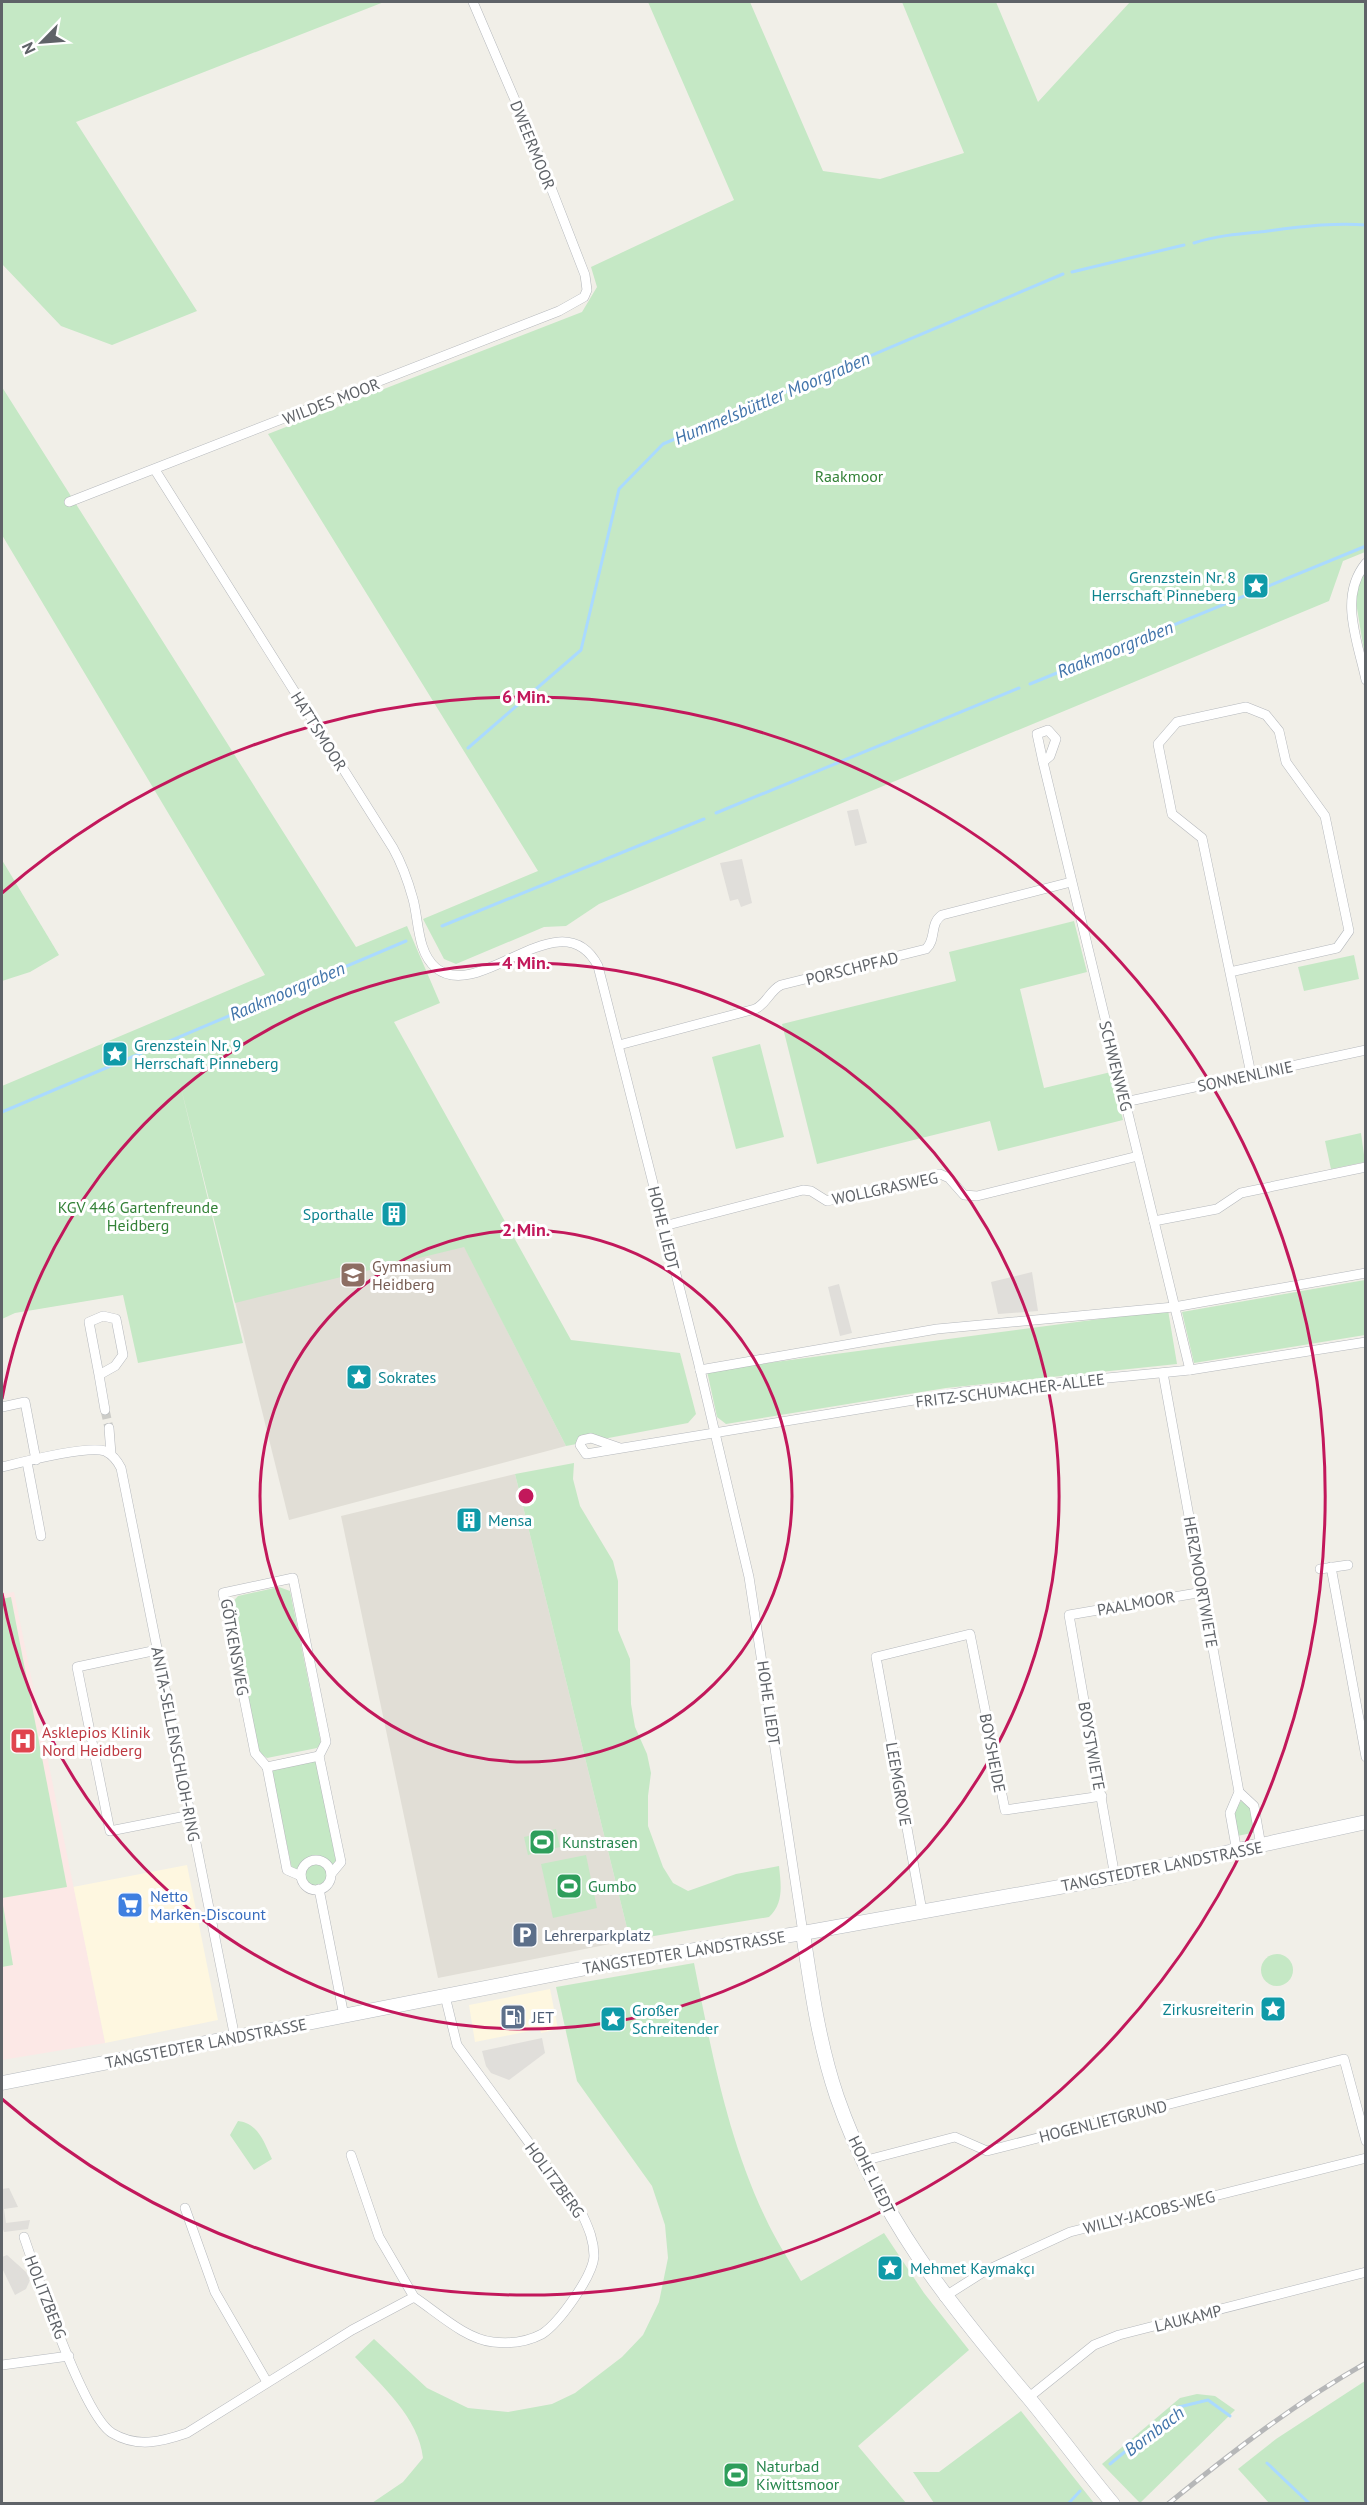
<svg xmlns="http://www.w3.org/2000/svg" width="1367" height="2505" font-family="'PT Sans',sans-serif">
  <rect width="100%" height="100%" fill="#f1efe8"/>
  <g fill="#fef7e0">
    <path d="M 187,1865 L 218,2020 L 105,2043 L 73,1887 Z"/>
    <path d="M 550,1989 L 558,2029 L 541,2033 L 540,2029 L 475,2042 L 469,2005 Z"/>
  </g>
  <g fill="#e0deda">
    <path d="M 858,809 L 867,843 L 855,846 L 847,811 Z"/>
    <path d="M 742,859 L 752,903 L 741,907 L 738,899 L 730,901 L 720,863 Z"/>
    <path d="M 1032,1272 L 1038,1311 L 998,1314 L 991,1282 Z"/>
    <path d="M 839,1284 L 852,1333 L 840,1336 L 828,1287 Z"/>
    <path d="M 542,2038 L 545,2053 L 509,2080 L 491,2073 L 486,2066 L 482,2051 Z"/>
    <path d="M 9,2188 L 18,2207 L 4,2209 L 6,2223 L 30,2220 L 28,2229 L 4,2232 L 2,2226 L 2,2189 Z"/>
    <path d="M 7,2255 L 26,2272 L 30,2280 L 26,2289 L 15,2295 L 2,2268 L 2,2257 Z"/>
  </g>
  <g fill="#e1ded6">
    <path d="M 180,1080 L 464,1246 L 566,1446 L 289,1520 Z"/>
    <path d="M 515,1474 L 630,1940 L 438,1978 L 341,1516 Z"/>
  </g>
  <path fill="#fce8e6" d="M 14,1592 L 105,2043 L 2,2060 L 2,1594 Z"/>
  <g fill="#c5e8c5">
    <path d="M 2,2 L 384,2 L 76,122 L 197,311 L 112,345 L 61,326 L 2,264 Z"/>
    <path d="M 648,2 L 750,2 L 823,171 L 880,179 L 964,153 L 902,2 L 996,2 L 1038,102 L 1130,2 L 1365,2 L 1365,552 L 1343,561 L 1329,601 L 599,904 L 566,926 L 544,927 L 456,964 L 444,959 L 423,919 L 538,871 L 268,434 L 582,312 L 597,287 L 591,267 L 734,200 Z"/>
    <path d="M 2,387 L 356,947 L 407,926 L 440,1003 L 394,1022 L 571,1340 L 680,1353 L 696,1414 L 688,1423 L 566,1446 L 464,1247 L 235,1303 L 179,1080 L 243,1343 L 138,1363 L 123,1295 L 15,1313 L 2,1319 L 2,1086 L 265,975 L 2,535 Z"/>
    <path d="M 1365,569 L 1365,657 L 1355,596 Z"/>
    <path d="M 2,860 L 59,955 L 30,972 L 2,981 Z"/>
    <path d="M 1074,921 L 1087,972 L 1020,989 L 1044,1088 L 1111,1072 L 1123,1120 L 998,1151 L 990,1121 L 817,1164 L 782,1024 L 956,981 L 949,952 Z"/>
    <path d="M 1354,955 L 1359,979 L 1304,991 L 1298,967 Z"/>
    <path d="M 760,1044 L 784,1137 L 736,1149 L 712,1057 Z"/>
    <path d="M 1361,1133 L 1365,1162 L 1331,1169 L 1325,1141 Z"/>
    <path d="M 1365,1280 L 1365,1335 L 1194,1363 L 1182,1312 Z"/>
    <path d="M 1168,1310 L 1177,1364 L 946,1388 L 726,1424 L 717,1417 L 707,1371 Z"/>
    <path d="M 574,1463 L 573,1479 L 580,1506 L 613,1561 L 618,1581 L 618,1630 L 630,1659 L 631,1704 L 635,1727 L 647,1754 L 651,1773 L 648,1796 L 648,1826 L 663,1867 L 673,1883 L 688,1891 L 736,1874 L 779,1866 C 781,1885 784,1903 769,1917 L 630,1940 L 515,1474 Z"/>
    <path d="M 279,1587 L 290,1591 L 321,1743 L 317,1748 L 267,1758 L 259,1752 L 230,1605 L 238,1596 Z"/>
    <path d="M 11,1597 L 67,1887 L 2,1898 L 2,1599 Z"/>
    <path d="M 316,1759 L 336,1861 L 332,1869 L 324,1860 L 308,1860 L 299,1874 L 292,1869 L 271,1768 Z"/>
    <path d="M 1241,1801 L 1251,1807 L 1257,1832 L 1237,1836 L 1233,1813 Z"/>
    <path d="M 556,1829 L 560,1847 L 528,1855 L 524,1837 Z"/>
    <path d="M 586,1855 L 597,1908 L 553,1918 L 541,1864 Z"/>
    <circle cx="316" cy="1874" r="13"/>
    <path d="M 2,1899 L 13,1965 L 2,1967 Z"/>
    <circle cx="1277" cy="1970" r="16"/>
    <path d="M 694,1963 C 711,2049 727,2137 765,2217 C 775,2239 789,2260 801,2281 L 884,2233 L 924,2293 L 969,2350 L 858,2446 L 906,2503 L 372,2503 L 403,2482 L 423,2458 C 419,2418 381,2385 355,2357 L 374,2339 L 427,2388 L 468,2408 L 508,2412 L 552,2404 L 575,2393 L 622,2357 L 643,2335 L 659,2302 L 668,2258 L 665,2225 L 652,2186 L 577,2081 L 556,1987 Z"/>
    <path d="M 238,2121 C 258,2123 264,2142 272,2159 L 254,2170 L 230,2135 Z"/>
    <path d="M 1365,2381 L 1365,2503 L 1269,2503 L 1238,2469 L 1276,2439 Z"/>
    <path d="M 1197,2394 L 1215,2396 L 1235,2410 L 1140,2503 L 1102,2464 L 1180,2398 Z"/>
    <path d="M 1021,2411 L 1094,2503 L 934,2503 L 913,2472 L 939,2472 Z"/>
  </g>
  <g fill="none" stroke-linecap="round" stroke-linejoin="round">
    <g stroke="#aadaff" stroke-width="3">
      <path d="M 1194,243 C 1215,236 1237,234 1259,232 C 1294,228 1330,222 1366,225"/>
      <path d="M 1072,272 L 1184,245"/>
      <path d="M 1030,684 L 1366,546"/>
      <path d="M 468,748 L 581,650 L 619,489 L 663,444 L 1063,274"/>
      <path d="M 716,813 L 1019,688"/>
      <path d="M 442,926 L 704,819"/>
      <path d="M 2,1112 L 406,941"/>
      <path d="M 1267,2463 L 1310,2504"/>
      <path d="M 1110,2464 L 1179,2407 L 1208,2400 L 1230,2416"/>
      <path d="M 1068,2504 L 1080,2491"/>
    </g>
    <path stroke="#ccccc8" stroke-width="9" stroke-dasharray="9 4.5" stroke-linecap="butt" d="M 105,1410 L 109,1428"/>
    <g stroke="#b5b8bc" stroke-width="10">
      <g id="street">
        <path d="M 155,470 L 393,848 C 402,864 408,881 413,899 C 419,921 417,952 436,968 C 480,1004 561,896 598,966 L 698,1361 L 749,1577 L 803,1933"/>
        <path d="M 69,502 L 559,311 L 584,297 L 587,290 L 585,275 L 536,149 L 473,2"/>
        <path d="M 1366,563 C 1338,597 1358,642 1366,680"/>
        <path d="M 1043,762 L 1037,734 L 1048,730 L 1056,739 L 1050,756 L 1043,762 L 1190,1370"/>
        <path d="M 1230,972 L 1337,948 L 1349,931 L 1325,816 L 1286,762 L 1279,731 L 1266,715 L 1246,707 L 1177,722 L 1158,744 L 1172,814 L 1202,838 L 1251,1074"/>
        <path d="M 619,1045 L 755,1009 C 767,1004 769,991 781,985 L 926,949 C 937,939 929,924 942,915 L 1071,882"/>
        <path d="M 1125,1102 L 1366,1050"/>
        <path d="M 1154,1221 L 1217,1209 L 1241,1193 L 1366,1167"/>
        <path d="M 664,1226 L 803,1190 L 811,1191 L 827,1201 L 940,1174 L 949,1178 L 964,1195 L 977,1196 L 1138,1156"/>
        <path d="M 700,1370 L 937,1329 L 1174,1307 L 1366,1273"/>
        <path d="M 1163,1373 L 1239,1792 L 1230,1813 L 1237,1852"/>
        <path d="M 99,1375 L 89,1322 L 103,1316 L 116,1319 L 123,1355 L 115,1366 L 99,1375 L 105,1410"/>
        <path d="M 2,1407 L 25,1402 L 36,1460"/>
        <path d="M 109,1428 L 111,1454"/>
        <path d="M 620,1448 L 591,1438 L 582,1440 L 580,1445 L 586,1454 L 963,1392 L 1190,1370 L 1366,1342"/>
        <path d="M 27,1462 L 41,1536"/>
        <path d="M 2,1467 C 22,1462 87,1445 105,1451 C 113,1455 117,1460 121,1468 L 235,2038"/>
        <path d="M 1331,1567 L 1366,1757"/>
        <path d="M 1320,1569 L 1348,1565"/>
        <path d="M 157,1650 L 77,1667 L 110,1831 L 191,1815"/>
        <path d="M 267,1767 L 319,1756"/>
        <path d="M 1239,1792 L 1254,1806 L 1261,1846"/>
        <circle cx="316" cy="1875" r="15"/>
        <path d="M 301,1876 L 287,1870 L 267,1767 L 255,1753 L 223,1593 L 293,1578 L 326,1742 L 319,1756 L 341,1862 L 331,1874"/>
        <path d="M 1115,1877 L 1069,1615 L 1203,1592"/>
        <path d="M 319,1889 L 344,2016"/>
        <path d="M 922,1911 L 876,1657 L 970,1634 L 1005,1810 L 1102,1796"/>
        <path d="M 351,2155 L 379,2237 L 414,2297"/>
        <path d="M 863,2161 L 955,2137 L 987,2151 L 1344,2059 L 1366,2141"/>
        <path d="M 185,2208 L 215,2292 L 267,2382"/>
        <path d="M 24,2237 C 37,2275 83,2415 112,2433 C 137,2448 161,2442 187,2433 L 352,2330 L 414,2297 C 437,2312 465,2339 493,2342 C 510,2344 527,2342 542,2334 C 559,2323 593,2276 594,2256 C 594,2241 589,2229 583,2216 L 457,2045 L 445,1996"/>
        <path d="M 944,2297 L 985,2271 L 1070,2232 L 1366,2158"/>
        <path d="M 2,2365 L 69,2356"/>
        <path d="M 1028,2398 L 1094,2345 L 1119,2335 L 1366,2272"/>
      </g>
    </g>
    <g stroke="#b6babf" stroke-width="15">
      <g id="secondary">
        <path d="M 803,1933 C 811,1988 819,2044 837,2097 C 878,2215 948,2303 1028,2397 C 1057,2432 1084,2469 1113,2504"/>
        <path d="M 2,2083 L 612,1963 L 803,1933 L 1115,1877 L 1366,1822"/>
      </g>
    </g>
    <use href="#street" stroke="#fff" stroke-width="9"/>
    <use href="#secondary" stroke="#fff" stroke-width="14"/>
    <g stroke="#b6b7b8" stroke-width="5">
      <path id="rail" d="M 1168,2504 C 1232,2452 1294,2404 1366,2363"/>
    </g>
    <use href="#rail" stroke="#fff" stroke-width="3" stroke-dasharray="9" stroke-linecap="butt"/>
  </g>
  <g fill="none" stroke="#c2185b" stroke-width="3">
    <circle cx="526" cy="1496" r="266"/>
    <path d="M2 1399A533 533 0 1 1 2 1593"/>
    <path d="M2 893A799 799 0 1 1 2 2099"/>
  </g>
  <defs>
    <g id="sight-square" transform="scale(1.35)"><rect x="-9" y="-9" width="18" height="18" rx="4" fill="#0f9aa8" stroke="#fff"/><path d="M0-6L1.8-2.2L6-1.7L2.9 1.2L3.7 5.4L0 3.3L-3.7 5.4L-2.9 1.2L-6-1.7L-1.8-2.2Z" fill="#fff"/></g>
    <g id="building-square" transform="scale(1.35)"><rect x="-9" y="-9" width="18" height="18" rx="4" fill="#0f9aa8" stroke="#fff"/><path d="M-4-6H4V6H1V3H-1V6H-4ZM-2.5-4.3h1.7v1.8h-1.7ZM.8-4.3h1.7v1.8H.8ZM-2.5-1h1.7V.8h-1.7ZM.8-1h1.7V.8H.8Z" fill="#fff"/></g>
    <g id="school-square" transform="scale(1.35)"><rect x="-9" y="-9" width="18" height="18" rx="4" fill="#8d6e63" stroke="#fff"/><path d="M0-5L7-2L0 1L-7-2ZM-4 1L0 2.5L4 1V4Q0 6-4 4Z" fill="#fff"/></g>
    <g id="hospital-square" transform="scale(1.35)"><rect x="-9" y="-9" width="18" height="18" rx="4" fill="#e0444e" stroke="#fff"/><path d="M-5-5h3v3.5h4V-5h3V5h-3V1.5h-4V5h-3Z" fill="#fff"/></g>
    <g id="stadium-square" transform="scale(1.35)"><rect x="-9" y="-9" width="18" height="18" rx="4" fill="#2e9e5b" stroke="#fff"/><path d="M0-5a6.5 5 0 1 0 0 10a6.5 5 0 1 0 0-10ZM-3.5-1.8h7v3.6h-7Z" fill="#fff"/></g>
    <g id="supermarket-square" transform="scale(1.35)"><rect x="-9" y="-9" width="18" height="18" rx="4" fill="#3f7fe0" stroke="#fff"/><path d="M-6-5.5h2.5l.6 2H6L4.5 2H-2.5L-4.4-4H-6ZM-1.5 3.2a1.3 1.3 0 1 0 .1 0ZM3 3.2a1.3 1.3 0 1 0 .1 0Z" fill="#fff"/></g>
    <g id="parking-square" transform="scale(1.35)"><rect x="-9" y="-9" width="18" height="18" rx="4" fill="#5c6f8a" stroke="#fff"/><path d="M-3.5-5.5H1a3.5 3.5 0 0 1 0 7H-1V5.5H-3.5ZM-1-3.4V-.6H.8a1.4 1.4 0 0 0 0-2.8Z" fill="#fff"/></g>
    <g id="fuel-square" transform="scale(1.35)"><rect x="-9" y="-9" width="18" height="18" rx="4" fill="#5c6f8a" stroke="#fff"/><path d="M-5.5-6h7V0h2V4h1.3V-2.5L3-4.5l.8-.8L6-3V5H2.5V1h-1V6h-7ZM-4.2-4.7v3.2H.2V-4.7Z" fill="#fff"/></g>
  </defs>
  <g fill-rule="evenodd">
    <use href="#sight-square" x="1256" y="586"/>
    <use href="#sight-square" x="115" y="1054"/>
    <use href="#building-square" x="394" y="1214"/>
    <use href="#school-square" x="353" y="1275"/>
    <use href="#sight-square" x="359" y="1377"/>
    <use href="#building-square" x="469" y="1520"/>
    <use href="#hospital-square" x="23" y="1741"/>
    <use href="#stadium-square" x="542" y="1842"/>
    <use href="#stadium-square" x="569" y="1886"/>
    <use href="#supermarket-square" x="130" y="1905"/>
    <use href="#parking-square" x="525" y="1935"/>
    <use href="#sight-square" x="1273" y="2009"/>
    <use href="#fuel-square" x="513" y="2017"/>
    <use href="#sight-square" x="613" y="2019"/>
    <use href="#sight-square" x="890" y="2268"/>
    <use href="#stadium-square" x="736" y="2475"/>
  </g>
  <g text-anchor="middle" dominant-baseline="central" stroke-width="6" stroke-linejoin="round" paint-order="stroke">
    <g font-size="16" fill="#5f6368" stroke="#fff">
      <text transform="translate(533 145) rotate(68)">DWEERMOOR</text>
      <text transform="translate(331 401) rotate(-21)">WILDES MOOR</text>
      <text transform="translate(319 731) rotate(58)">HATTSMOOR</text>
      <text transform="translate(852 968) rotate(-14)">PORSCHPFAD</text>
      <text transform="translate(1116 1066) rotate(76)">SCHWENWEG</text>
      <text transform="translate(1245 1076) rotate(-12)">SONNENLINIE</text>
      <text transform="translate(885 1188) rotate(-12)">WOLLGRASWEG</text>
      <text transform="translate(664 1228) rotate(76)">HOHE LIEDT</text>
      <text transform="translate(1010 1390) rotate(-7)">FRITZ-SCHUMACHER-ALLEE</text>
      <text transform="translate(1201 1582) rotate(80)">HERZMOORTWIETE</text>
      <text transform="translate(1136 1603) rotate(-10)">PAALMOOR</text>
      <text transform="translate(235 1647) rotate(80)">GÖTKENSWEG</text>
      <text transform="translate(769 1703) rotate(82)">HOHE LIEDT</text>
      <text transform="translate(176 1744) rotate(79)">ANITA-SELLENSCHLOH-RING</text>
      <text transform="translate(1092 1746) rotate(80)">BOYSTWIETE</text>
      <text transform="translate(993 1753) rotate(79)">BOYSHEIDE</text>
      <text transform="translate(899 1784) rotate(80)">LEEMGROVE</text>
      <text transform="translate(1162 1866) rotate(-11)">TANGSTEDTER LANDSTRASSE</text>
      <text transform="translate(684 1952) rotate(-9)">TANGSTEDTER LANDSTRASSE</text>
      <text transform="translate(206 2043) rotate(-11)">TANGSTEDTER LANDSTRASSE</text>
      <text transform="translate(1103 2121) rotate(-14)">HOGENLIETGRUND</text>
      <text transform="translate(872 2175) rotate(64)">HOHE LIEDT</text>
      <text transform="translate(555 2180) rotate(54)">HOLITZBERG</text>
      <text transform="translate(1149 2212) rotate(-14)">WILLY-JACOBS-WEG</text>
      <text transform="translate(46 2297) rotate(69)">HOLITZBERG</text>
      <text transform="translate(1188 2318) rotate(-14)">LAUKAMP</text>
    </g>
    <g font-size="16" fill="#348238" stroke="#fff">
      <text x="849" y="476">Raakmoor</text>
      <text x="138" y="1207">KGV 446 Gartenfreunde<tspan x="138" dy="18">Heidberg</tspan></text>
    </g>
    <g font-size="16" fill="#0d838f" stroke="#fff" text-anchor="start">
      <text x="1236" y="577" text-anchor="end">Grenzstein Nr. 8<tspan x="1236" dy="18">Herrschaft Pinneberg</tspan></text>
      <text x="134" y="1045">Grenzstein Nr. 9<tspan x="134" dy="18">Herrschaft Pinneberg</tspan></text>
      <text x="374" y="1214" text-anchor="end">Sporthalle</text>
      <text x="378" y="1377">Sokrates</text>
      <text x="488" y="1520">Mensa</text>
      <text x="1254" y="2009" text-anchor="end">Zirkusreiterin</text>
      <text x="632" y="2010">Großer<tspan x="632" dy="18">Schreitender</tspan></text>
      <text x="910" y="2268">Mehmet Kaymakçı</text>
    </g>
    <g font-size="16" fill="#785e54" stroke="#fff" text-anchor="start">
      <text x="372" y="1266">Gymnasium<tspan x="372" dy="18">Heidberg</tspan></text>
    </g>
    <g font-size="16" fill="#be3a42" stroke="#fff" text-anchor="start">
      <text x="42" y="1732">Asklepios Klinik<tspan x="42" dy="18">Nord Heidberg</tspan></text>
    </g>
    <g font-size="16" fill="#27864d" stroke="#fff" text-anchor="start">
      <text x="562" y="1842">Kunstrasen</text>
      <text x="588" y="1886">Gumbo</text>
      <text x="756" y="2466">Naturbad<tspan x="756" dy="18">Kiwittsmoor</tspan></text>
    </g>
    <g font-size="16" fill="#366cbe" stroke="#fff" text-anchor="start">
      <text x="150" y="1896">Netto<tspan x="150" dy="18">Marken-Discount</tspan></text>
    </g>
    <g font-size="16" fill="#4e5e75" stroke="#fff" text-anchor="start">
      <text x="544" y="1935">Lehrerparkplatz</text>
      <text x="532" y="2017">JET</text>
    </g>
    <g font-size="18" font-style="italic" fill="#4174aa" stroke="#fff">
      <text transform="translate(772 398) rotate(-23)">Hummelsbüttler Moorgraben</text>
      <text transform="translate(1115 649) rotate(-22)">Raakmoorgraben</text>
      <text transform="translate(287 991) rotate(-23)">Raakmoorgraben</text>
      <text transform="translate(1154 2431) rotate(-37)">Bornbach</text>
    </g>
  </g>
  <circle cx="526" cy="1496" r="9" fill="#c2185b" stroke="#fff" stroke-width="3"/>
  <g font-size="18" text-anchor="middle" font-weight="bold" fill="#c2185b" stroke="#fff" stroke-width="6" stroke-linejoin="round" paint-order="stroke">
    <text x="526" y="703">6 Min.</text>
    <text x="526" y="969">4 Min.</text>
    <text x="526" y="1236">2 Min.</text>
  </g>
  <rect width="1367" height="2505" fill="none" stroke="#5f6368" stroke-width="6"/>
  <g transform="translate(42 42) rotate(245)" stroke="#ffffff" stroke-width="4.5" paint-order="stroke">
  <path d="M0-4.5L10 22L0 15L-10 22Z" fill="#5f6368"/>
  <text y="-9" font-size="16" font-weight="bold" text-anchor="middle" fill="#5f6368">N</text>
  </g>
</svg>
